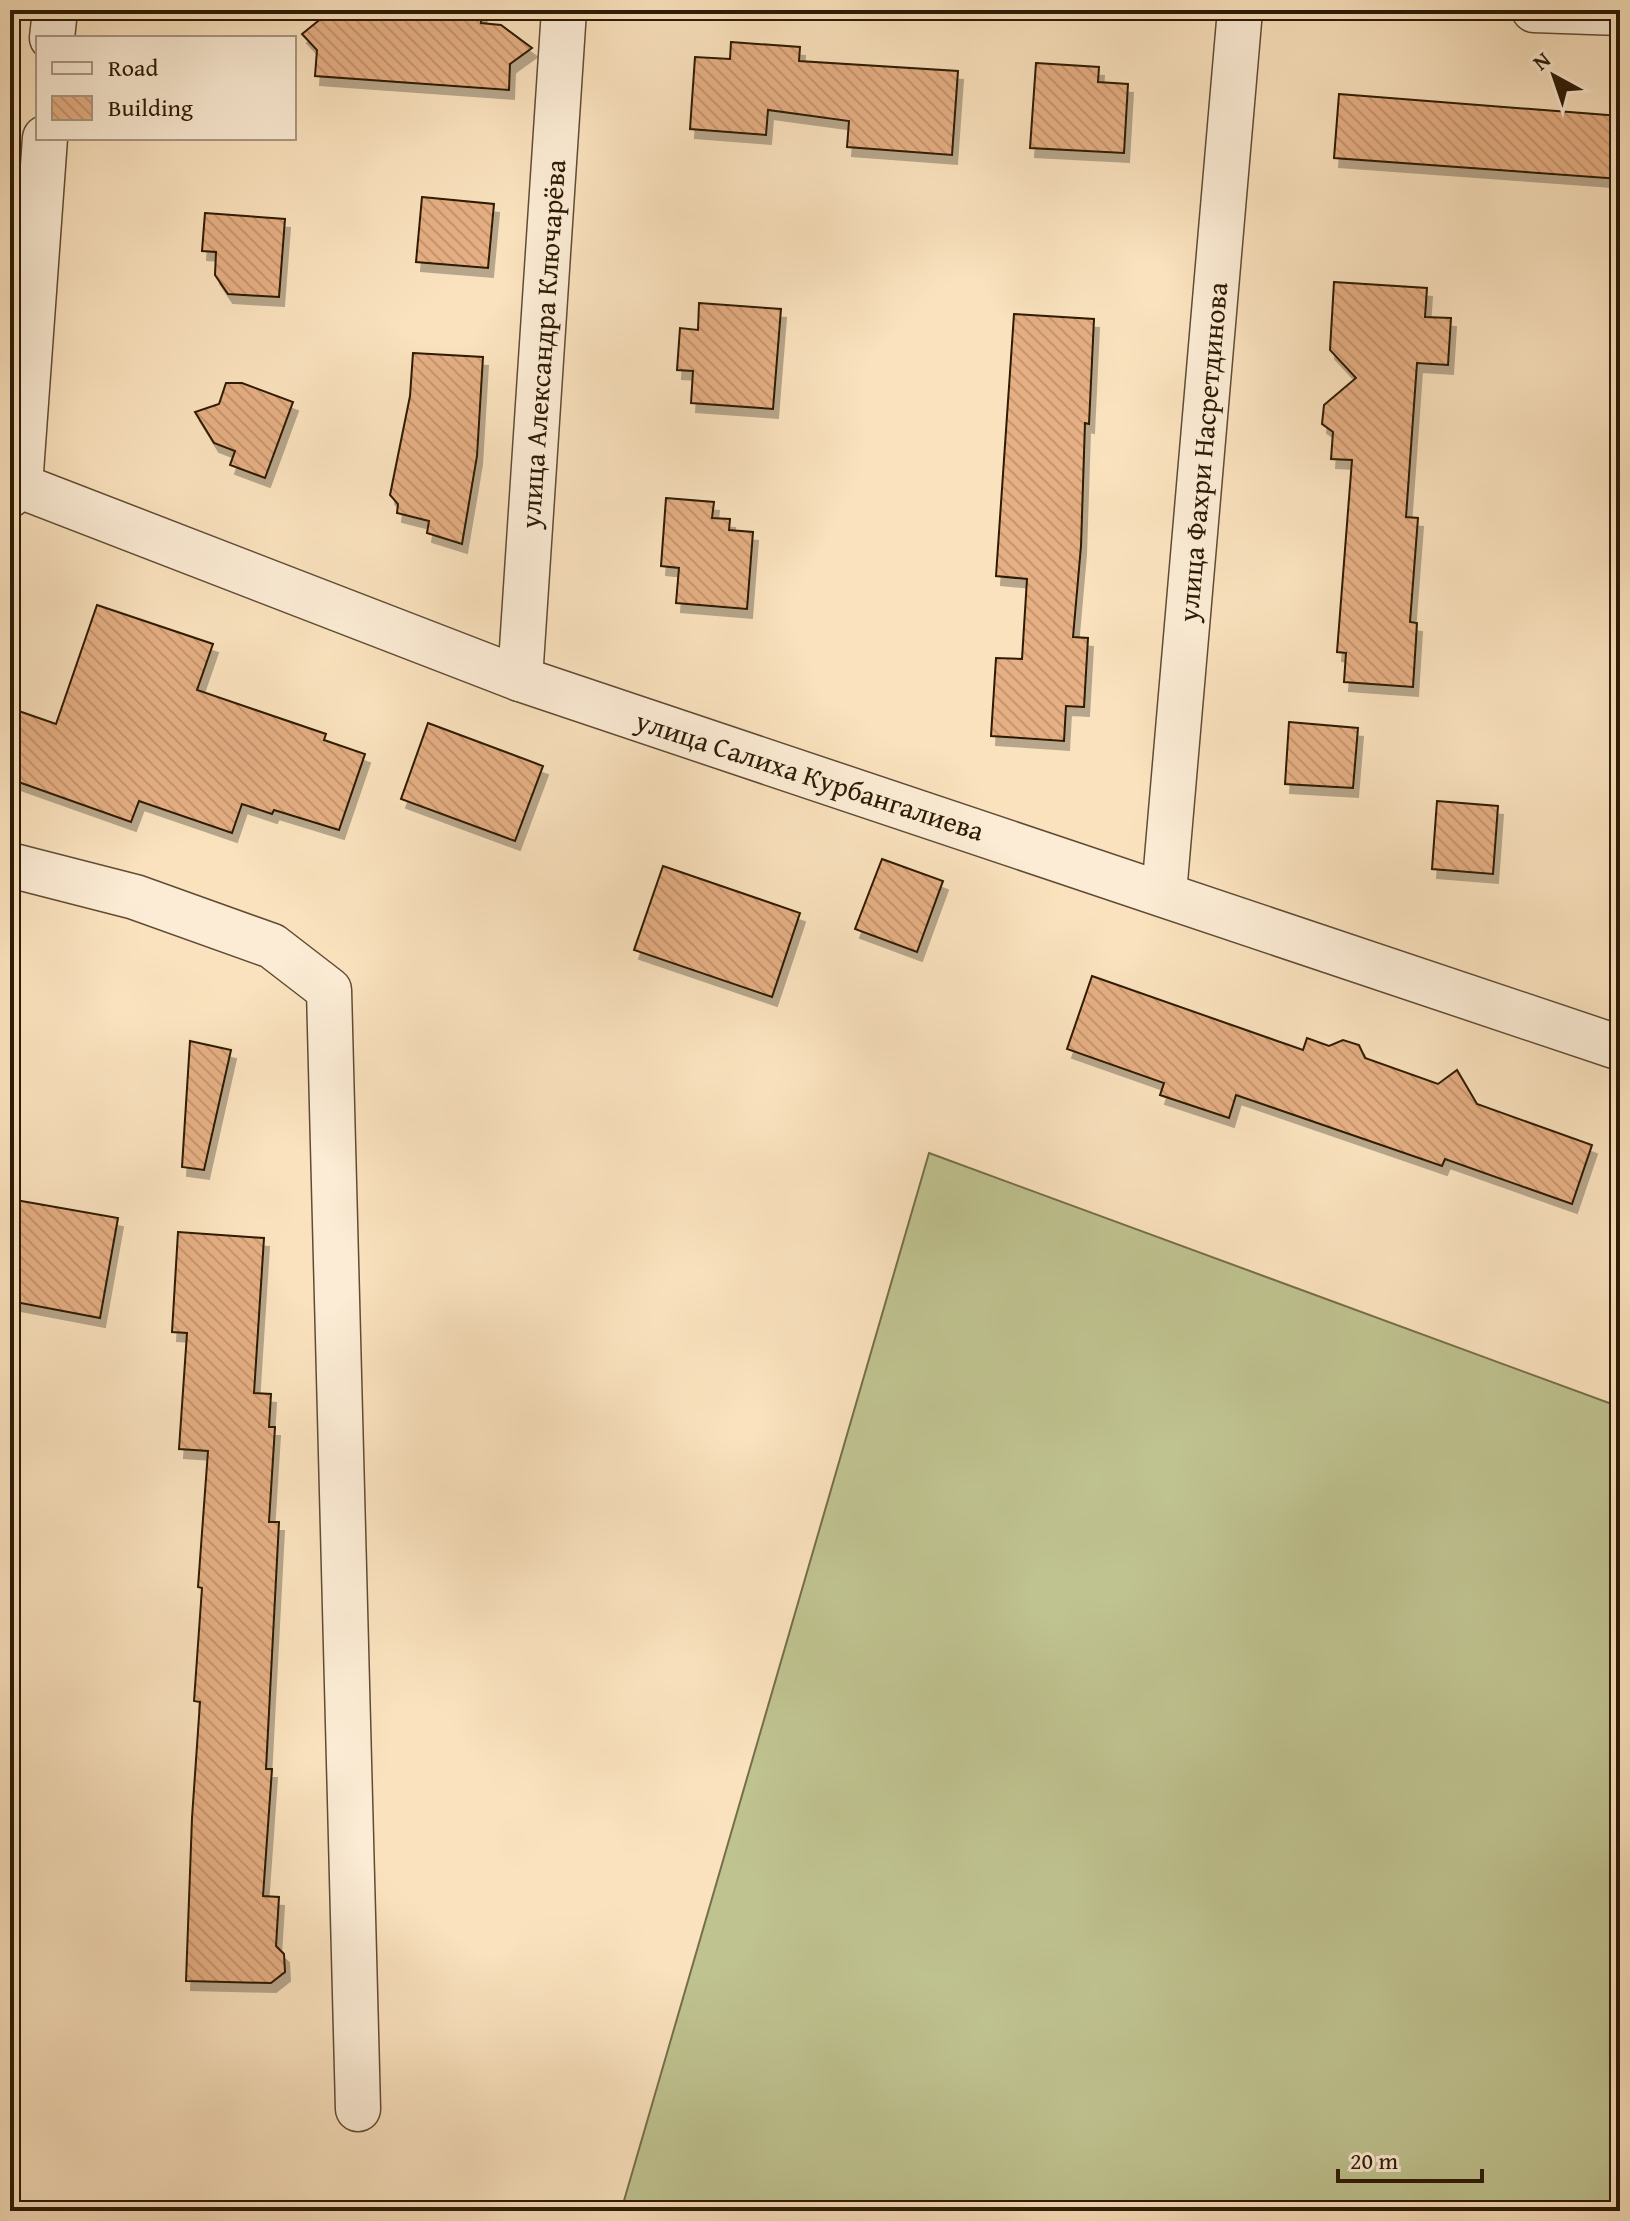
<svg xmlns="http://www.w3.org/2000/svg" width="1630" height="2221" font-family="'Gentium Book Plus',serif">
  <defs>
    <pattern id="building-back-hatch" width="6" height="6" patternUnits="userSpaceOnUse" patternTransform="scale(2)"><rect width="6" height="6" fill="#e6af84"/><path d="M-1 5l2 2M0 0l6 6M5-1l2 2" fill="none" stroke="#c69670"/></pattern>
    <filter id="shadow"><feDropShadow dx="5" dy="9" stdDeviation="0" flood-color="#0004"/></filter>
  </defs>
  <rect width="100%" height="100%" fill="#fae2be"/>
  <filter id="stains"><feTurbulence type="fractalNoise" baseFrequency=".0025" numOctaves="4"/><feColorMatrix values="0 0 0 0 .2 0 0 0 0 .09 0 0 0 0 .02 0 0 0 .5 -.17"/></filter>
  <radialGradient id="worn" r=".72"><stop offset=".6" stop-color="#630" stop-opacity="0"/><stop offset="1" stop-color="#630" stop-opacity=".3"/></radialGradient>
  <path fill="#bfc390" stroke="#766e4a" stroke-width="2" d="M 929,1153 L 1620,1407 L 1620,2211 L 621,2211 Z"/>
  <g fill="url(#building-back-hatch)" stroke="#2d1a05" stroke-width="2" filter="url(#shadow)">
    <path d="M 351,10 L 482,10 L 481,23 L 501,25 L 532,48 L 510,64 L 509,90 L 315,76 L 317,50 L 302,34 L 328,13 L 351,14 Z"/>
    <path d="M 731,42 L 800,47 L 799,61 L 958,71 L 952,155 L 847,147 L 849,121 L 768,110 L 766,135 L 690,129 L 695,57 L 730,59 Z"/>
    <path d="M 1036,63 L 1099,67 L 1098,82 L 1128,84 L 1124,153 L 1030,148 Z"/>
    <path d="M 1339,94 L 1620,116 L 1620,179 L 1334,158 Z"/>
    <path d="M 422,197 L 494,204 L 488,268 L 416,262 Z"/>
    <path d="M 205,213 L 285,219 L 279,297 L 228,294 L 215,275 L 216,252 L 202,251 Z"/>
    <path d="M 1334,282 L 1427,288 L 1425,317 L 1451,318 L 1448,365 L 1417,363 L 1406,517 L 1418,518 L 1410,622 L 1417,623 L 1413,687 L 1344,682 L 1346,653 L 1337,652 L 1352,460 L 1331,459 L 1333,432 L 1322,424 L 1324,405 L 1356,378 L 1330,350 Z"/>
    <path d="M 699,303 L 781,309 L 773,409 L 691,403 L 693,371 L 677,370 L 680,328 L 698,330 Z"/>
    <path d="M 1014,314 L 1094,319 L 1089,424 L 1085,423 L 1081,546 L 1073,637 L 1088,638 L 1084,707 L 1066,706 L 1064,741 L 991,736 L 996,658 L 1022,659 L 1027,579 L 996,576 Z"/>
    <path d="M 413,353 L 483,357 L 477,456 L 462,544 L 427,533 L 429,521 L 397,513 L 398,504 L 390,495 L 410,396 Z"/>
    <path d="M 226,383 L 242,383 L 293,402 L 265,478 L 230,465 L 235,451 L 214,443 L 195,412 L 219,404 Z"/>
    <path d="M 666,498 L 714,502 L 712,518 L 730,519 L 729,530 L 753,532 L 747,609 L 676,603 L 679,568 L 661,566 Z"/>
    <path d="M 97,605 L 213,644 L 197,690 L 326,734 L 324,740 L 365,754 L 339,830 L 274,810 L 272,814 L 242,804 L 232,833 L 139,801 L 131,822 L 10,779 L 10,708 L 56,724 Z"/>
    <path d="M 1289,722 L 1358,728 L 1353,788 L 1285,784 Z"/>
    <path d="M 428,723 L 543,766 L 515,841 L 401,799 Z"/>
    <path d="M 1437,801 L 1498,806 L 1493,874 L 1432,869 Z"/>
    <path d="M 882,859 L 943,881 L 917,952 L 855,929 Z"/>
    <path d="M 663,866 L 800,913 L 772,997 L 634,950 Z"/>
    <path d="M 1092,976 L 1303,1050 L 1307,1038 L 1329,1046 L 1343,1040 L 1359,1045 L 1365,1058 L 1438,1084 L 1457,1070 L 1477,1104 L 1592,1145 L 1572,1204 L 1445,1159 L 1442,1166 L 1236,1095 L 1229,1118 L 1160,1095 L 1164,1083 L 1067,1049 Z"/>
    <path d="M 190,1041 L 231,1050 L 204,1170 L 182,1167 Z"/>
    <path d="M 10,1199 L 118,1218 L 100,1318 L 10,1301 Z"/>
    <path d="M 178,1232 L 264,1238 L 254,1393 L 271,1394 L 269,1427 L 275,1427 L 269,1522 L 279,1522 L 266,1769 L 272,1769 L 263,1896 L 279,1897 L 276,1946 L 284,1954 L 285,1972 L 271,1983 L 186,1981 L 192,1818 L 200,1702 L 194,1701 L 202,1588 L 198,1587 L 208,1451 L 179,1449 L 187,1333 L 172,1332 Z"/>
  </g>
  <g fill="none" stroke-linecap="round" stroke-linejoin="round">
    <g stroke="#604c33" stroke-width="47">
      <g id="minor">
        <path d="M 1534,10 L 1620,13"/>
        <path d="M 52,38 L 55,10"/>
        <path d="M 20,486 L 45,138"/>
        <path d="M 10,495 L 20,486 L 520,679 L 1620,1048"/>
        <path d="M 520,679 L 564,10"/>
        <path d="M 10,865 L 135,897 L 272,946 L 329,990 L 358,2109"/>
        <path d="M 1164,893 L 1240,10"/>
      </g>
    </g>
    <use href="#minor" stroke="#fcecd5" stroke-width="44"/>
  </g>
  <g text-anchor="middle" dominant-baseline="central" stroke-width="6" stroke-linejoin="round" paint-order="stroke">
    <g font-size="28" fill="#2d1a05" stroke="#fcecd5">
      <text transform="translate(542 344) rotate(-86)">улица Александра Ключарёва</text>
      <text transform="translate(1202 452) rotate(-85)">улица Фахри Насретдинова</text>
      <text transform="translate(810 775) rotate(18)">улица Салиха Курбангалиева</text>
    </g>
  </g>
  <rect width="1630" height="2221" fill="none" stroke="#fae2be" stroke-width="40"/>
  <rect x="12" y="12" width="1606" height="2197" fill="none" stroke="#2d1a05" stroke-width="4"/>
  <rect x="20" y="20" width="1590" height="2181" fill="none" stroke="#2d1a05" stroke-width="2"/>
  <rect x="36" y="36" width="260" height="104" fill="#fcecd5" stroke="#a99882" stroke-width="2"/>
  <rect x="52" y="62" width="40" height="12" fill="#fcecd5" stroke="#a99882" stroke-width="2"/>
  <text x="108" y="76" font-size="24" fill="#2d1a05">Road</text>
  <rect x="52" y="96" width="40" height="24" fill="url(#building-back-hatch)" stroke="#a99882" stroke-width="2"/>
  <text x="108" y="116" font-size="24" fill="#2d1a05">Building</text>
  <g transform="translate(1554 76) rotate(320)" stroke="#fcecd5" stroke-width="6" paint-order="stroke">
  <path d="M0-6L14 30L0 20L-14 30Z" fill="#2d1a05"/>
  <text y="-12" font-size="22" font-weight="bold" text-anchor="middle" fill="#2d1a05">N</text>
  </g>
  <path d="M1338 2169v12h144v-12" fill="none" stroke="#2d1a05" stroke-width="4"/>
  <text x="1350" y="2169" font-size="24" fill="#2d1a05" stroke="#fcecd5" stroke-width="6" paint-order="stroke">20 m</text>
  <rect width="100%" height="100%" filter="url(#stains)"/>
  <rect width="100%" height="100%" fill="url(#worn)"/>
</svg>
